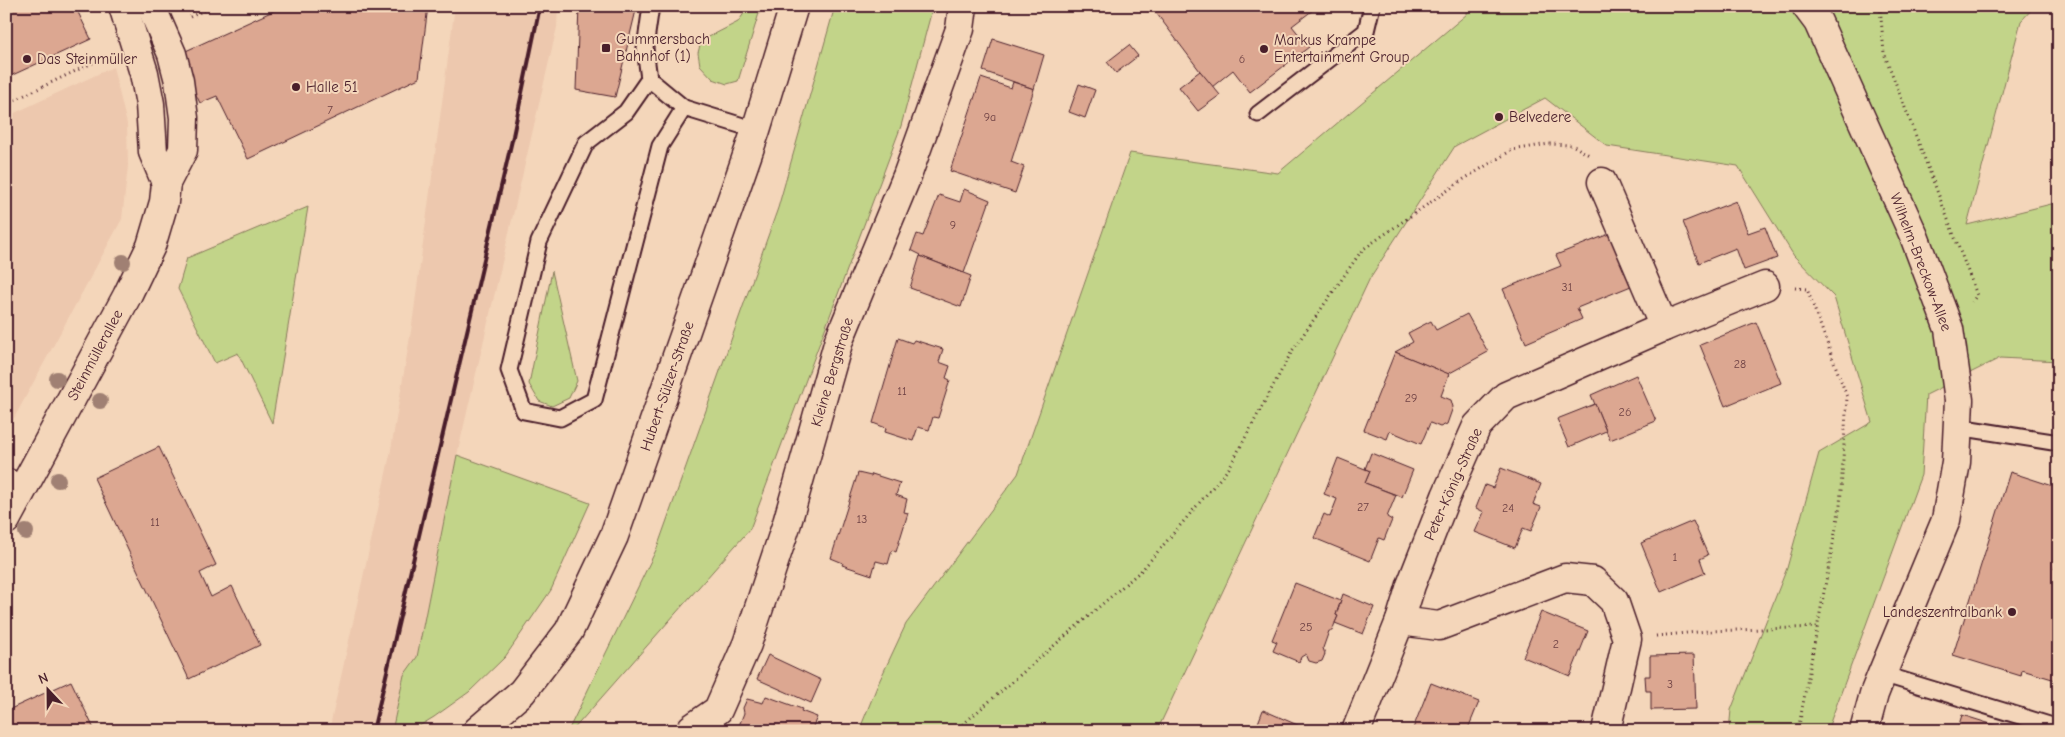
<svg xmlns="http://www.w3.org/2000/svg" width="2065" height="737" font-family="'Comic Neue',sans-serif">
  <rect width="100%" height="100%" fill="#f4d6ba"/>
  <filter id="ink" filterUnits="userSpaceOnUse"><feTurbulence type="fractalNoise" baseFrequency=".02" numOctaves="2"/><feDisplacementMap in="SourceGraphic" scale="10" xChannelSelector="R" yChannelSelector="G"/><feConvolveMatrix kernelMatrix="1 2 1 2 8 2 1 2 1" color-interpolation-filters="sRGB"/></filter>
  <g filter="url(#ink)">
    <g fill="#edc8ae">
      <path d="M 455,6 L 558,6 L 557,27 L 457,455 L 417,657 L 404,675 L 392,731 L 329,731 L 390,455 L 412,325 Z"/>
      <path d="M 113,67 L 127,124 L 128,166 L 122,219 L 6,433 L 6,117 Z"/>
    </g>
    <g fill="#c2d489" stroke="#867a5a">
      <path d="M 749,6 L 760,10 L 738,81 L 727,84 L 713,79 L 700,65 L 698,53 L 701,41 L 738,22 Z"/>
      <path d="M 835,6 L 933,6 L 901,126 L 750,529 L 572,731 L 568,731 L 657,548 L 778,208 Z"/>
      <path d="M 1468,6 L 2035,6 L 2021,21 L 1967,225 L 2059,202 L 2059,361 L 2000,358 L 1926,395 L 1921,475 L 1827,731 L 1729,731 L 1731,710 L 1787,568 L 1819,453 L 1872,422 L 1834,297 L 1794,256 L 1738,166 L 1607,146 L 1545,98 L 1455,146 L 1370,278 L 1157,731 L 859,731 L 878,684 L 906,624 L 1018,474 L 1130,153 L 1278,173 L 1467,14 Z"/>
      <path d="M 308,207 L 272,423 L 238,353 L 215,363 L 178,289 L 187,258 Z"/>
      <path d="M 552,271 L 577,381 L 569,398 L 552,406 L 539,401 L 529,384 Z"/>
      <path d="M 457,455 L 590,503 L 551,590 L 505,657 L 469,692 L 434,717 L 411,731 L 392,731 L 404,675 L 417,657 Z"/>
    </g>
    <g fill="#dca791" stroke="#4a1f2b">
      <path d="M 6,6 L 75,6 L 91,39 L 6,78 Z"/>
      <path d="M 284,6 L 428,6 L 419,78 L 248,159 L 217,96 L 200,103 L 177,55 Z"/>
      <path d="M 579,6 L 637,6 L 615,97 L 576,90 Z"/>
      <path d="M 1151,6 L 1311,6 L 1313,10 L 1292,26 L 1309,47 L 1250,92 L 1233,70 L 1212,87 Z"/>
      <path d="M 993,39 L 1044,55 L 1034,89 L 983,71 Z"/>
      <path d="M 1129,45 L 1138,56 L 1116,73 L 1107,62 Z"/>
      <path d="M 1200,71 L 1220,95 L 1198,111 L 1179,87 Z"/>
      <path d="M 981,78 L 1011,88 L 1013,82 L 1034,89 L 1011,162 L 1024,167 L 1015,193 L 950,171 Z"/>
      <path d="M 1079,84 L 1095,90 L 1085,118 L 1069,112 Z"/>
      <path d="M 964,189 L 990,200 L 964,273 L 920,256 L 921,255 L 911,250 L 917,234 L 923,236 L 939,195 L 960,202 Z"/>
      <path d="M 1736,201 L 1748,233 L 1765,227 L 1777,258 L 1744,270 L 1736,248 L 1699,263 L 1683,222 Z"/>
      <path d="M 1609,234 L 1631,286 L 1577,308 L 1582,319 L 1526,343 L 1503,289 L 1561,266 L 1556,255 Z"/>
      <path d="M 920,256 L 971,276 L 961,307 L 910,288 Z"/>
      <path d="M 1467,314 L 1488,352 L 1448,374 L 1395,352 L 1413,342 L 1408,333 L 1431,321 L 1436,330 Z"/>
      <path d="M 1756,322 L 1781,383 L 1725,406 L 1700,345 Z"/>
      <path d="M 898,338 L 912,343 L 914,340 L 943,349 L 939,362 L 950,366 L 946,378 L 950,380 L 938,418 L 933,417 L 929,430 L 918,427 L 913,441 L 885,432 L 886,428 L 873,423 Z"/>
      <path d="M 1395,352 L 1449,374 L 1441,396 L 1451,400 L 1453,407 L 1447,424 L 1440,427 L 1430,423 L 1421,444 L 1390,431 L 1387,439 L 1364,430 Z"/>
      <path d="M 1636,375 L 1656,421 L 1610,440 L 1591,395 Z"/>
      <path d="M 1595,404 L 1606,431 L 1569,447 L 1557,419 Z"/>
      <path d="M 159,447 L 216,565 L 200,573 L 211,597 L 232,586 L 260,645 L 189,679 L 94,478 Z"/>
      <path d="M 1371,453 L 1413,470 L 1402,497 L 1365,483 L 1370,471 L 1365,469 Z"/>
      <path d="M 1338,458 L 1370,471 L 1365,483 L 1396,495 L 1387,517 L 1392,520 L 1384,540 L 1379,538 L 1370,561 L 1314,538 L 1324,514 L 1330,517 L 1337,499 L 1324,494 Z"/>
      <path d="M 1501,468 L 1541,484 L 1533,504 L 1541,507 L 1531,531 L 1523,528 L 1515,548 L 1475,532 L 1484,512 L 1476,508 L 1485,485 L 1493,488 Z"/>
      <path d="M 2010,472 L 2059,488 L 2059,554 L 2054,569 L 2059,570 L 2059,681 L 2022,670 L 2021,676 L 1953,655 Z"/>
      <path d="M 858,473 L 871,476 L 872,474 L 900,483 L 896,495 L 907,499 L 904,512 L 908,513 L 896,552 L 892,550 L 888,564 L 876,561 L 872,575 L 842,565 L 843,563 L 831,558 Z"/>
      <path d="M 1693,521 L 1708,555 L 1700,559 L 1705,573 L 1661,592 L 1641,543 Z"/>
      <path d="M 1295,583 L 1341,601 L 1336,615 L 1338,616 L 1335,623 L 1332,631 L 1329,631 L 1323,648 L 1325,654 L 1322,661 L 1316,663 L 1309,661 L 1306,654 L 1301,657 L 1299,662 L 1273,651 L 1277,642 L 1272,640 Z"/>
      <path d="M 1343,594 L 1374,607 L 1363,634 L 1335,623 L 1338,616 L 1336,615 Z"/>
      <path d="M 1541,612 L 1588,631 L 1570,676 L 1523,657 Z"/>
      <path d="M 768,655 L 821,680 L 811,703 L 757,679 Z"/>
      <path d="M 1694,655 L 1696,709 L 1651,710 L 1651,691 L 1646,691 L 1645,676 L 1650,676 L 1650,656 Z"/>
      <path d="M 71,681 L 95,731 L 6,731 L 6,711 Z"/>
      <path d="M 1431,683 L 1479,702 L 1467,731 L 1412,731 Z"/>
      <path d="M 766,696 L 802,709 L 801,711 L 817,717 L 811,731 L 737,731 L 744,713 L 743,708 L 747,699 L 763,703 Z"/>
      <path d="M 1263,710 L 1302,727 L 1301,731 L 1255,731 Z"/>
      <path d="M 1962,715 L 2013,731 L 1957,731 Z"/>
    </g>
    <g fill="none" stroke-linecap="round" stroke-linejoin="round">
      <g stroke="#4a1f2b" stroke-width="19">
        <g id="service">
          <path d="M 651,6 L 645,48 L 649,79 L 684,108 L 756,130"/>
          <path d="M 649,79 L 626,112 L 586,143 L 539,242 L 509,370 L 524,411 L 560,418 L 594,400 L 660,146 L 684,108"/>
          <path d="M 1258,114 L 1366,31 L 1372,6"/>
          <path d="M 1958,427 L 2059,443"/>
          <path d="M 6,476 L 26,484"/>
          <path d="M 1882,674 L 2059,728"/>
        </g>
      </g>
      <g stroke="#4a1f2b" stroke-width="31">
        <g id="minor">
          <path d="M 123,6 L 144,73 L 150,104 L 153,152 L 166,183"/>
          <path d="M 1602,182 L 1664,327"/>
          <path d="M 6,520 L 127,296 L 151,246 L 164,202 L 166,183 L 183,150 L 184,118 L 179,81 L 172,54 L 151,6"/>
          <path d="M 1400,621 L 1439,626 L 1565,578 L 1593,581 L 1614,601 L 1627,639 L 1606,731"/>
          <path d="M 692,728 L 718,710 L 747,644 L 787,523 L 839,340 L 907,176 L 960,29 L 963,6"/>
          <path d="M 1356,731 L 1400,621 L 1411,585 L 1446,496 L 1477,426 L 1506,396 L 1664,327 L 1765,286"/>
        </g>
      </g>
      <g stroke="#4a1f2b" stroke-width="31">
        <g id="tertiary">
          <path d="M 1806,6 L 1818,22 L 1914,236 L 1949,329 L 1959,400 L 1956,462 L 1946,520 L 1882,674 L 1874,694 L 1864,731"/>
          <path d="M 477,731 L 522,692 L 569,631 L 614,536 L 756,130 L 794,6"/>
        </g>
      </g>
      <g stroke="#4a1f2b" stroke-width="3" stroke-dasharray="1 4" stroke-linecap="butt">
        <path d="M 1880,6 L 1884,53 L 1977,295 L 1972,302"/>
        <path d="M 190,17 L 213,6"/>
        <path d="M 6,104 L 107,56"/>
        <path d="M 1795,288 L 1807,289 L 1847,397 L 1840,506 L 1798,731"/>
        <path d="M 1656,636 L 1708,631 L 1818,627"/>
        <path d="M 955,731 L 1143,569 L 1229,468 L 1292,351 L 1362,250 L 1464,179 L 1512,150 L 1549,144 L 1572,145 L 1589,155"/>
      </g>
      <use href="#service" stroke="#f4d6ba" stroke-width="15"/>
      <use href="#minor" stroke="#f4d6ba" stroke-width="28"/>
      <use href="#tertiary" stroke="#f4d6ba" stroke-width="28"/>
      <path stroke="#4a1f2b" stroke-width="4" d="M 373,731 L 513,136 L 540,6"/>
    </g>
    <g fill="#a08073">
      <circle cx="123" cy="262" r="8"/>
      <circle cx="57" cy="379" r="8"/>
      <circle cx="100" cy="401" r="8"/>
      <circle cx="58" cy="480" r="8"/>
      <circle cx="26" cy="532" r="8"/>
    </g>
  </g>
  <g fill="#4a1f2b" stroke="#f4d6ba" stroke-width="2">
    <rect x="601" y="43" width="10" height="10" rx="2.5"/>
    <circle cx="1264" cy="49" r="5"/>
    <circle cx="27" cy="59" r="5"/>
    <circle cx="296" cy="87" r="5"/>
    <circle cx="1499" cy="117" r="5"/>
    <circle cx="2012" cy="612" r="5"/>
  </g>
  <g text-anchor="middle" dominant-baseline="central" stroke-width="4" stroke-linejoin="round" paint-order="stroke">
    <g font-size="12" fill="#6e4144">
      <text x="1242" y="59">6</text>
      <text x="330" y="110">7</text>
      <text x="990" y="117">9a</text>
      <text x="953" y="225">9</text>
      <text x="1567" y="287">31</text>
      <text x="1740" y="364">28</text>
      <text x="902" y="391">11</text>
      <text x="1411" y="398">29</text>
      <text x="1625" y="412">26</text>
      <text x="1363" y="507">27</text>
      <text x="1508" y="508">24</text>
      <text x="862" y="519">13</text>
      <text x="155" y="522">11</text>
      <text x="1675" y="557">1</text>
      <text x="1306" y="627">25</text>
      <text x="1556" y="644">2</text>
      <text x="1670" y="684">3</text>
    </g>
    <g font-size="15" fill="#4a1f2b" stroke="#f4d6ba" text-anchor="start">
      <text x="616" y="39">Gummersbach<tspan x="616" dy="17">Bahnhof (1)</tspan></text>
      <text x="1274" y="40">Markus Krampe<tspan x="1274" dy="17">Entertainment Group</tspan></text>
      <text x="37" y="59">Das Steinmüller</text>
      <text x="306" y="87">Halle 51</text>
      <text x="1509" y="117">Belvedere</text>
      <text x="2002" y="612" text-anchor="end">Landeszentralbank</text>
    </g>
    <g font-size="15" fill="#4a1f2b" stroke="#f4d6ba">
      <text transform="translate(1921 262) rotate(69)">Wilhelm-Breckow-Allee</text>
      <text transform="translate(95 355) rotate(-62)">Steinmüllerallee</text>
      <text transform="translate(832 372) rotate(-73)">Kleine Bergstraße</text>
      <text transform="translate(667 386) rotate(-71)">Hubert-Sülzer-Straße</text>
      <text transform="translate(1453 484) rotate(-66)">Peter-König-Straße</text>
    </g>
  </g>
  <rect width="2065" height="737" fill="none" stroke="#f4d6ba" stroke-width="25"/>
  <rect x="12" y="12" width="2040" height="712" fill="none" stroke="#4a1f2b" stroke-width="2" filter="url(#ink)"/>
  <g transform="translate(48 690) rotate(338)" stroke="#f4d6ba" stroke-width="4" paint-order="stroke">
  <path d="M0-4L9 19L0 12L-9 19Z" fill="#4a1f2b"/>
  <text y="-8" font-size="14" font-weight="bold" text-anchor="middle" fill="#4a1f2b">N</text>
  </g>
</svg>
